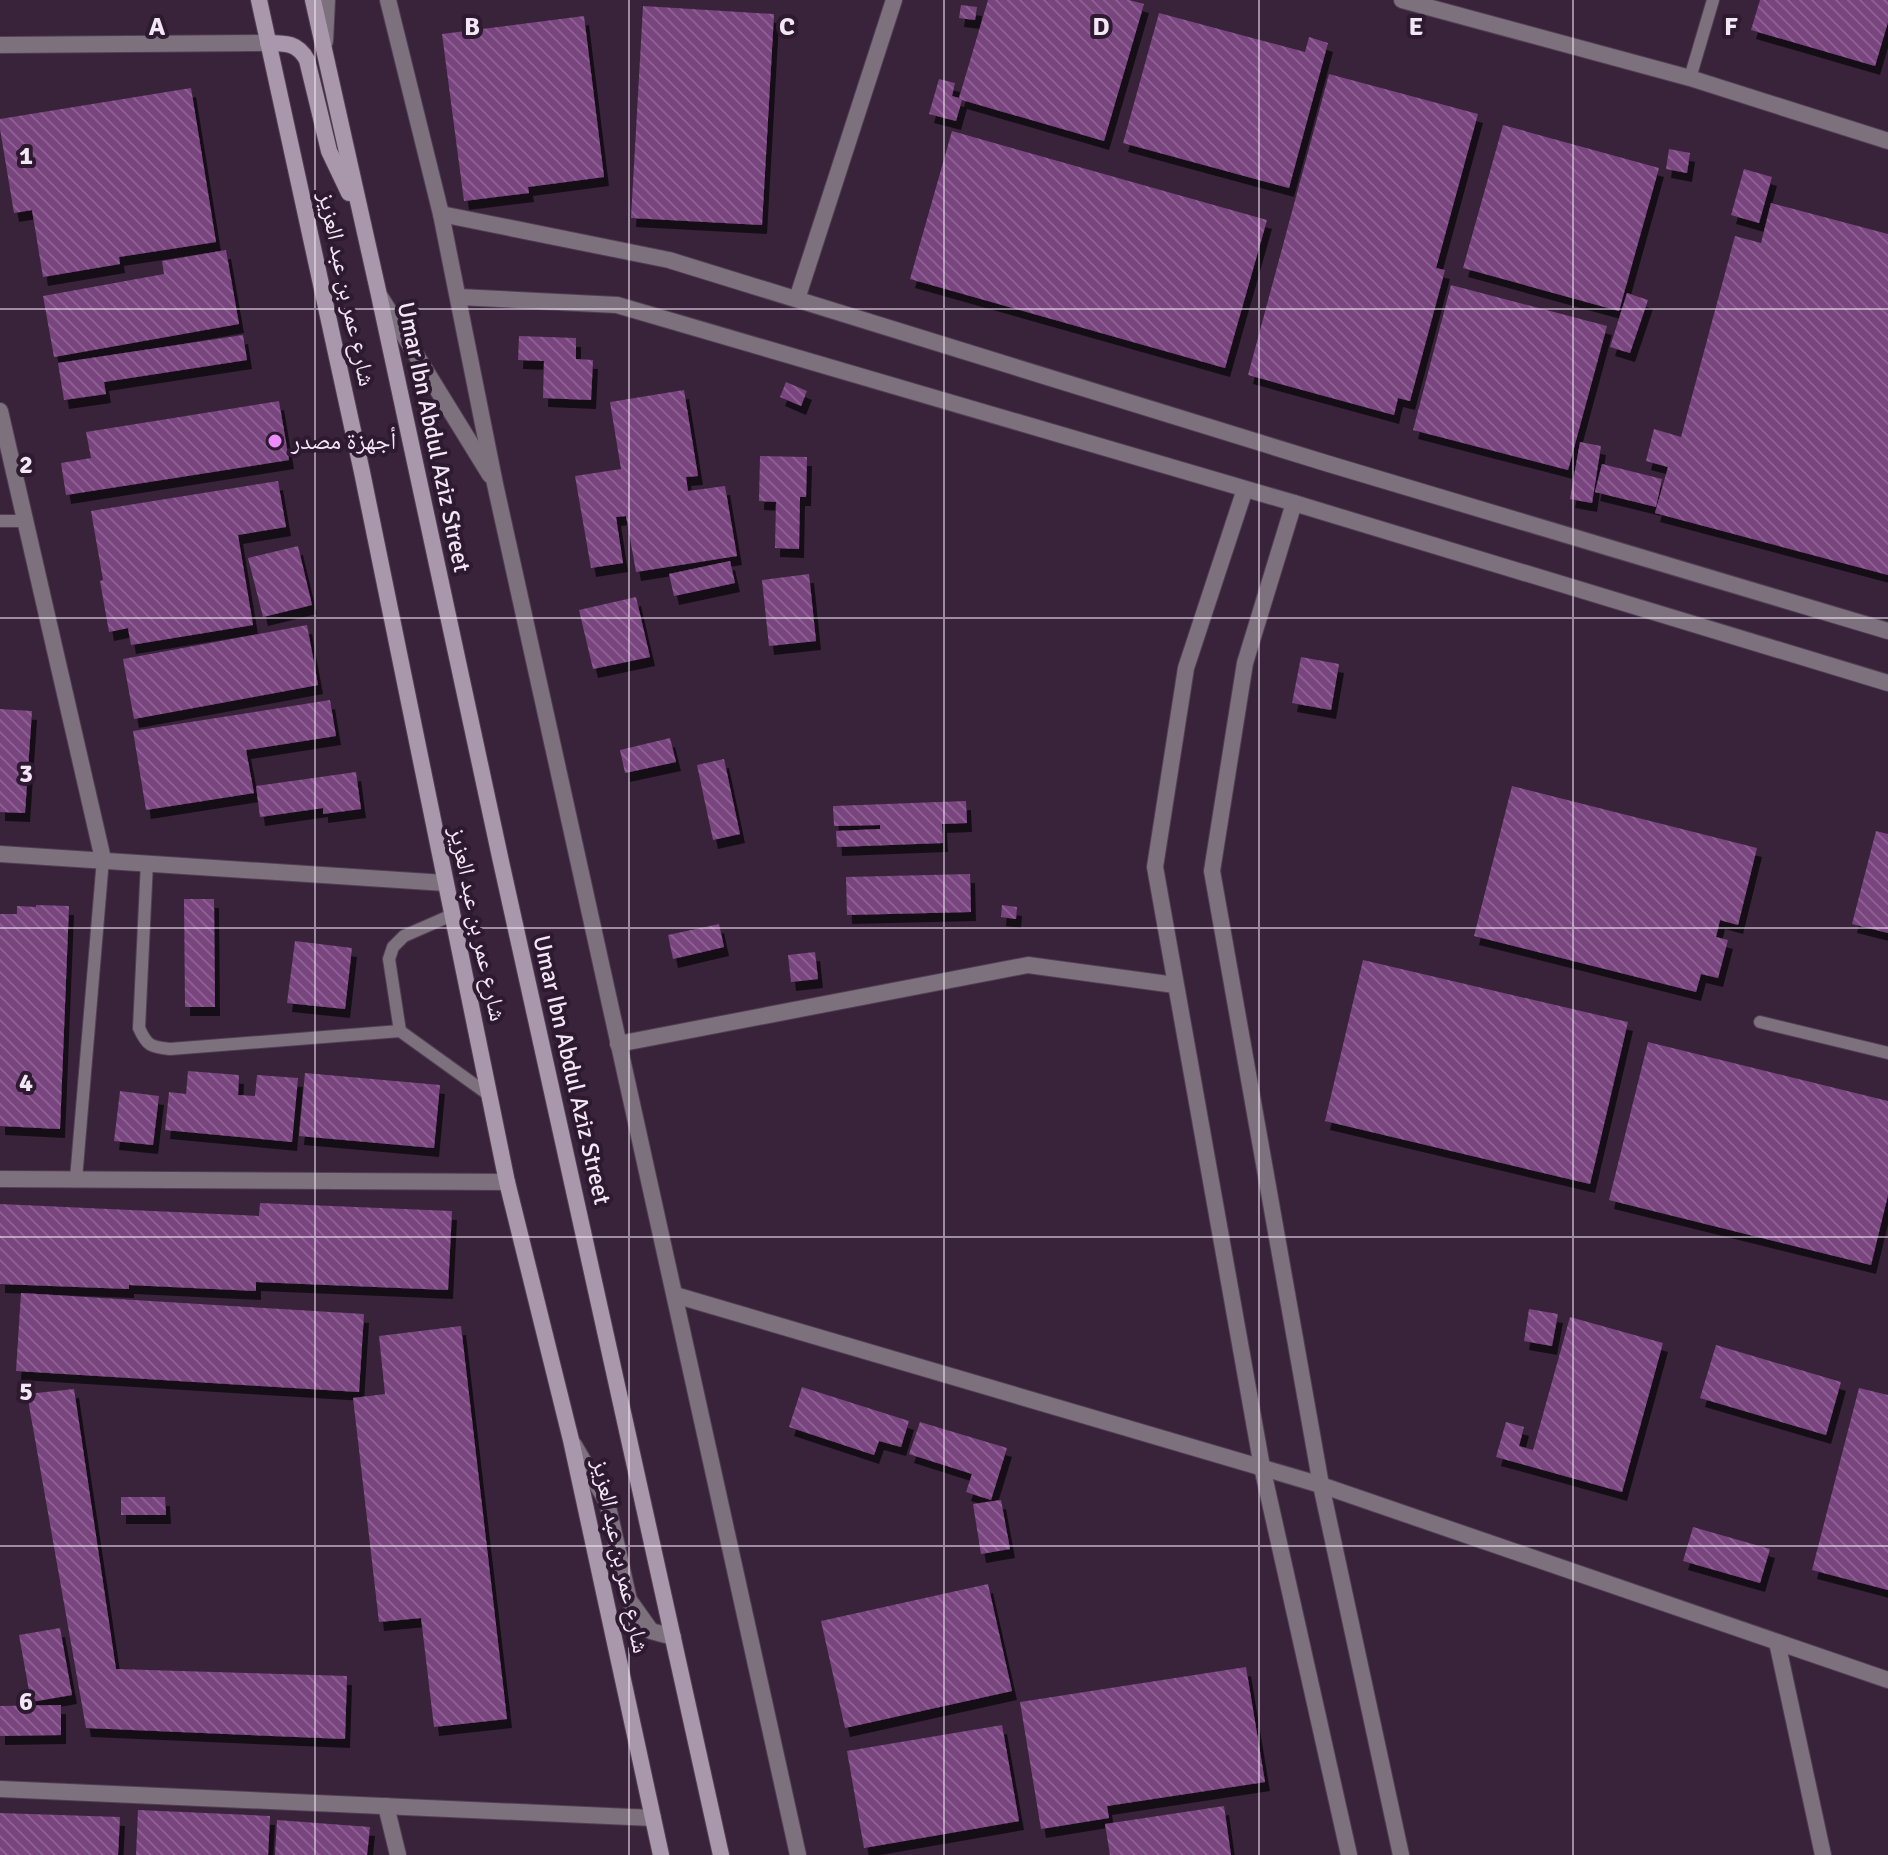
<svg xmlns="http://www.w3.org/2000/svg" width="1888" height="1855" font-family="Signika,'Noto Naskh Arabic',sans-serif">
  <defs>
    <pattern id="building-back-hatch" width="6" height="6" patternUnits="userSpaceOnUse" patternTransform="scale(2)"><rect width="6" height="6" fill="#79447f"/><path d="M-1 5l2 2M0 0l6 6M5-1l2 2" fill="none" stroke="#8c5f92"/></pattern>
    <filter id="shadow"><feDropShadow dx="5" dy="9" stdDeviation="0" flood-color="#0009"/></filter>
  </defs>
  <rect width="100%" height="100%" fill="#38233a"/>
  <g fill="url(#building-back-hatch)" filter="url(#shadow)">
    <path d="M 988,0 L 1129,0 L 1144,4 L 1104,141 L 962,100 L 956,121 L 929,114 L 939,79 L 955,83 L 952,96 L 959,98 Z"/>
    <path d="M 1760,0 L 1888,0 L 1888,22 L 1875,66 L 1751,30 Z"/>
    <path d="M 961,5 L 977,7 L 975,20 L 959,18 Z"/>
    <path d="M 643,6 L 774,14 L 762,225 L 631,218 Z"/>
    <path d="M 1159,13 L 1305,52 L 1309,37 L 1328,43 L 1289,188 L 1123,143 Z"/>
    <path d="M 584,16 L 604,177 L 528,187 L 529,193 L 464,201 L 442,34 Z"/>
    <path d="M 1329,74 L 1478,114 L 1436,268 L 1445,270 L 1410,401 L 1398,398 L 1394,415 L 1248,375 Z"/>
    <path d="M 191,88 L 216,242 L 119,257 L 120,264 L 43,277 L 32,210 L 14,213 L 0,129 L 0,119 Z"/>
    <path d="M 1503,125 L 1659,168 L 1619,311 L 1463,268 Z"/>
    <path d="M 952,131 L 1267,220 L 1225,368 L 910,279 Z"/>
    <path d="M 1669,149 L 1690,153 L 1687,173 L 1666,169 Z"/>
    <path d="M 1744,169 L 1772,177 L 1759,223 L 1731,215 Z"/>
    <path d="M 1771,203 L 1888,234 L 1888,575 L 1655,513 L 1668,467 L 1646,461 L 1654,429 L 1681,437 L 1735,236 L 1761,243 Z"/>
    <path d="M 226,250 L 239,324 L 54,357 L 43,296 L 164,274 L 162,261 Z"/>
    <path d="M 1451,285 L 1607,326 L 1568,470 L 1413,430 Z"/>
    <path d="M 1627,293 L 1648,300 L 1630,353 L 1610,347 Z"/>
    <path d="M 243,335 L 247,360 L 104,382 L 106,394 L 64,400 L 58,363 Z"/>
    <path d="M 519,336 L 576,338 L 576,359 L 593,360 L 591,400 L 543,398 L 544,361 L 518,360 Z"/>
    <path d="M 786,382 L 807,391 L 801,406 L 780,397 Z"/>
    <path d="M 684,390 L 698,476 L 686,477 L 688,491 L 725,486 L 737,556 L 636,572 L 626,516 L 616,517 L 623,563 L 591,568 L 575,476 L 621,469 L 610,402 Z"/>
    <path d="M 279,401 L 289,460 L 66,495 L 61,463 L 91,458 L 86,432 Z"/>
    <path d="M 1580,442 L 1601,446 L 1592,503 L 1570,499 Z"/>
    <path d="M 760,456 L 807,457 L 806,497 L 800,497 L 799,549 L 775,548 L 776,502 L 759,501 Z"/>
    <path d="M 1602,464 L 1662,479 L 1656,507 L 1595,492 Z"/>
    <path d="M 278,481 L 286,527 L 238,535 L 253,625 L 131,645 L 128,628 L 109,632 L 100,581 L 103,580 L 91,511 Z"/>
    <path d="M 298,546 L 312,605 L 263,617 L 248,558 Z"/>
    <path d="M 730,561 L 735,583 L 674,596 L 669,574 Z"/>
    <path d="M 809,574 L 816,641 L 769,646 L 762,580 Z"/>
    <path d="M 636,597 L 650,657 L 593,669 L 579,610 Z"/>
    <path d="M 307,625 L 318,685 L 134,719 L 123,659 Z"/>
    <path d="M 1301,657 L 1339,664 L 1331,710 L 1292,703 Z"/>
    <path d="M 330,700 L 336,736 L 246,750 L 254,793 L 146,810 L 133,731 Z"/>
    <path d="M 0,709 L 32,711 L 25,813 L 0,812 Z"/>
    <path d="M 670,738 L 676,762 L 625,773 L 620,750 Z"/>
    <path d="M 724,759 L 740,834 L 713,840 L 697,765 Z"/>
    <path d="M 356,772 L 361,809 L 323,814 L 323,808 L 260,817 L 256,786 Z"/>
    <path d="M 1512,786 L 1757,848 L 1738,925 L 1720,920 L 1716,937 L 1728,940 L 1718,978 L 1701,974 L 1696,992 L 1474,936 Z"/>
    <path d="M 966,801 L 967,823 L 942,824 L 943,843 L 837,847 L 836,831 L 880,829 L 880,825 L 834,826 L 833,806 Z"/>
    <path d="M 1876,831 L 1888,834 L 1888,933 L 1852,924 Z"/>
    <path d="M 970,874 L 971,912 L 847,915 L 846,877 Z"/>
    <path d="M 184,899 L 214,899 L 215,1007 L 185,1007 Z"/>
    <path d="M 36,905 L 69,906 L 60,1129 L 0,1126 L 0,914 L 17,914 L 17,906 L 36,907 Z"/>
    <path d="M 1002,905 L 1017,907 L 1016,919 L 1001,917 Z"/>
    <path d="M 719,924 L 724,947 L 673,959 L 668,935 Z"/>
    <path d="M 295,941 L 352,948 L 345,1009 L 287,1003 Z"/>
    <path d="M 815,952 L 818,979 L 791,982 L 788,955 Z"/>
    <path d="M 1363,960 L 1628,1022 L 1590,1184 L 1325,1121 Z"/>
    <path d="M 1648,1042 L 1888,1101 L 1888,1195 L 1871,1265 L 1609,1200 Z"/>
    <path d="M 188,1071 L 239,1075 L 238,1095 L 255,1096 L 257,1075 L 298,1078 L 292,1142 L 165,1130 L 169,1092 L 186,1094 Z"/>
    <path d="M 305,1073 L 440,1085 L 434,1148 L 299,1136 Z"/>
    <path d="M 120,1091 L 159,1096 L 153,1145 L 114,1141 Z"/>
    <path d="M 260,1203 L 452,1211 L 448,1290 L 256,1282 L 256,1291 L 129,1285 L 129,1289 L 0,1284 L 0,1204 L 259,1216 Z"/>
    <path d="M 21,1293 L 364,1314 L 359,1392 L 16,1371 Z"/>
    <path d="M 1529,1309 L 1558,1314 L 1552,1346 L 1524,1341 Z"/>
    <path d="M 1570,1317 L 1663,1343 L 1622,1492 L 1496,1457 L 1506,1422 L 1524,1427 L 1519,1446 L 1533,1450 Z"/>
    <path d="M 461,1326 L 507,1719 L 434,1727 L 421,1618 L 379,1622 L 353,1398 L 385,1394 L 379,1336 Z"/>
    <path d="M 1716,1345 L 1841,1382 L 1826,1435 L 1700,1398 Z"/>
    <path d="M 802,1387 L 909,1421 L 901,1447 L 879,1441 L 874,1455 L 789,1427 Z"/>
    <path d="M 1859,1388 L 1888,1395 L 1888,1590 L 1812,1570 Z"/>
    <path d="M 74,1389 L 116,1669 L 347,1676 L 345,1739 L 86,1728 L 27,1394 Z"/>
    <path d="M 920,1422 L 1007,1448 L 991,1500 L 966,1492 L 972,1474 L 909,1454 Z"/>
    <path d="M 121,1497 L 165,1497 L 166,1515 L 121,1515 Z"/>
    <path d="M 1001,1500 L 1010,1549 L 981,1554 L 973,1504 Z"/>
    <path d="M 1693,1527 L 1770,1549 L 1760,1583 L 1683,1561 Z"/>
    <path d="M 988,1584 L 1012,1691 L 845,1728 L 821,1621 Z"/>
    <path d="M 60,1628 L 72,1695 L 31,1702 L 19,1635 Z"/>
    <path d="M 1246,1667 L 1265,1782 L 1107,1806 L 1109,1818 L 1041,1829 L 1020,1702 Z"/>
    <path d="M 61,1705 L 61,1735 L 0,1736 L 0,1706 Z"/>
    <path d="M 1002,1725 L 1019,1821 L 864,1848 L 847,1751 Z"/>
    <path d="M 1224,1806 L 1231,1855 L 1110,1855 L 1105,1824 Z"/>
    <path d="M 138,1810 L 270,1816 L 268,1855 L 136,1855 Z"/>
    <path d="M 0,1813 L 120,1817 L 118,1855 L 0,1855 Z"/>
    <path d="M 277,1820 L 370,1827 L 367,1855 L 275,1855 Z"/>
  </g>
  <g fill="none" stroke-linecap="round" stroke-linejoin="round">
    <g stroke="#523e54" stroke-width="14">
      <g id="service">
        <path d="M 1690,78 L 1713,0"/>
        <path d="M 0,521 L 25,521"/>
        <path d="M 147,862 L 139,1028 C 147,1046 151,1047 170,1049 L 400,1031 L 489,1095"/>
        <path d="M 1760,1022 L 1888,1053"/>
        <path d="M 400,1031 L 389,959 L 393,947 L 404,936 L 452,915"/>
        <path d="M 76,1179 L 103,859"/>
      </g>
    </g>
    <g stroke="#523e54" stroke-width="18">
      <g id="minor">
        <path d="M 388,0 L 441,214 L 495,484 L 798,1855"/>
        <path d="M 1402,0 L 1690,78 L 1888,141"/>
        <path d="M 325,41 L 327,0"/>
        <path d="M 0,45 L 268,43"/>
        <path d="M 441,214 L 669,260 L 1329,464 L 1888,631"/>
        <path d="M 459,297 L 617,305 L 1294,503 L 1888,683"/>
        <path d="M 381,298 L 490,475"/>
        <path d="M 797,299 L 894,0"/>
        <path d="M 0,411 L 103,859"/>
        <path d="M 1245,489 L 1186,668 L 1155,867 L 1262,1467 L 1349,1855"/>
        <path d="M 1294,503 L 1245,663 L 1212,871 L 1321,1485 L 1401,1855"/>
        <path d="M 0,854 L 445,883"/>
        <path d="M 618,1044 L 1028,965 L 1175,985"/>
        <path d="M 0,1179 L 507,1182"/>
        <path d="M 675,1295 L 1321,1485 L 1888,1680"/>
        <path d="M 574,1445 L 607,1502 L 629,1600 L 651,1631 L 673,1637"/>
        <path d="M 1777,1642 L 1823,1855"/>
        <path d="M 386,1806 L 398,1855"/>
      </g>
    </g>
    <g stroke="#523e54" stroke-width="18">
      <path id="tertiary" d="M 0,1789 L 653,1818"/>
    </g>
    <g stroke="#523e54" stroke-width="18">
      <g id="secondary">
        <path d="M 259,0 L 362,472 L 507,1182 L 571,1440 L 661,1855"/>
        <path d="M 313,0 L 379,295 L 500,857 L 721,1855"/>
        <path d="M 268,43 C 286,43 298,43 307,60 L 329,151 L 349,193"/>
      </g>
    </g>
    <use href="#service" stroke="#7c717d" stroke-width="12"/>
    <use href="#minor" stroke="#7c717d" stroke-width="16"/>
    <use href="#tertiary" stroke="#7c717d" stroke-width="16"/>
    <use href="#secondary" stroke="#a998ab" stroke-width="16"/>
  </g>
  <path fill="none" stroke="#f3e6f5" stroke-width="2" stroke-opacity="0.55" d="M 315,0 L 315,1855M 629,0 L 629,1855M 944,0 L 944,1855M 1259,0 L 1259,1855M 1573,0 L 1573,1855M 0,309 L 1888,309M 0,618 L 1888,618M 0,928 L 1888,928M 0,1237 L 1888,1237M 0,1546 L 1888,1546"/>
  <circle fill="#ed8cf9" stroke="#2d1930" stroke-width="3" cx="275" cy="441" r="8"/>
  <g text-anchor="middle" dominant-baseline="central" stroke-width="8" stroke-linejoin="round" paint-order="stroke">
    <g font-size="24" fill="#f3e6f5" stroke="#2d1930">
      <text transform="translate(347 289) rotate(78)">شارع عمر بن عبد العزيز</text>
      <text transform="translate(434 437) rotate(78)">Umar Ibn Abdul Aziz Street</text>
      <text transform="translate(478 924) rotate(78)">شارع عمر بن عبد العزيز</text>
      <text transform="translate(572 1070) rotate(77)">Umar Ibn Abdul Aziz Street</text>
      <text transform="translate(621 1556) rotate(78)">شارع عمر بن عبد العزيز</text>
    </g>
    <g font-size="24" fill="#f3e6f5" stroke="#2d1930" text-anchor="start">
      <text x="291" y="441">أجهزة مصدر</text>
    </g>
  </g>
  <g font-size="26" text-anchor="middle" font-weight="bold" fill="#f3e6f5" stroke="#2d1930" stroke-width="8" stroke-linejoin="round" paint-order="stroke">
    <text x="157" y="35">A</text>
    <text x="472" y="35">B</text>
    <text x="787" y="35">C</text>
    <text x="1101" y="35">D</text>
    <text x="1416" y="35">E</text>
    <text x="1731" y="35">F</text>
    <text x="26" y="164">1</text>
    <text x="26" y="473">2</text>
    <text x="26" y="782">3</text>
    <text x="26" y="1091">4</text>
    <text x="26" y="1400">5</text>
    <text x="26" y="1710">6</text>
  </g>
</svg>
